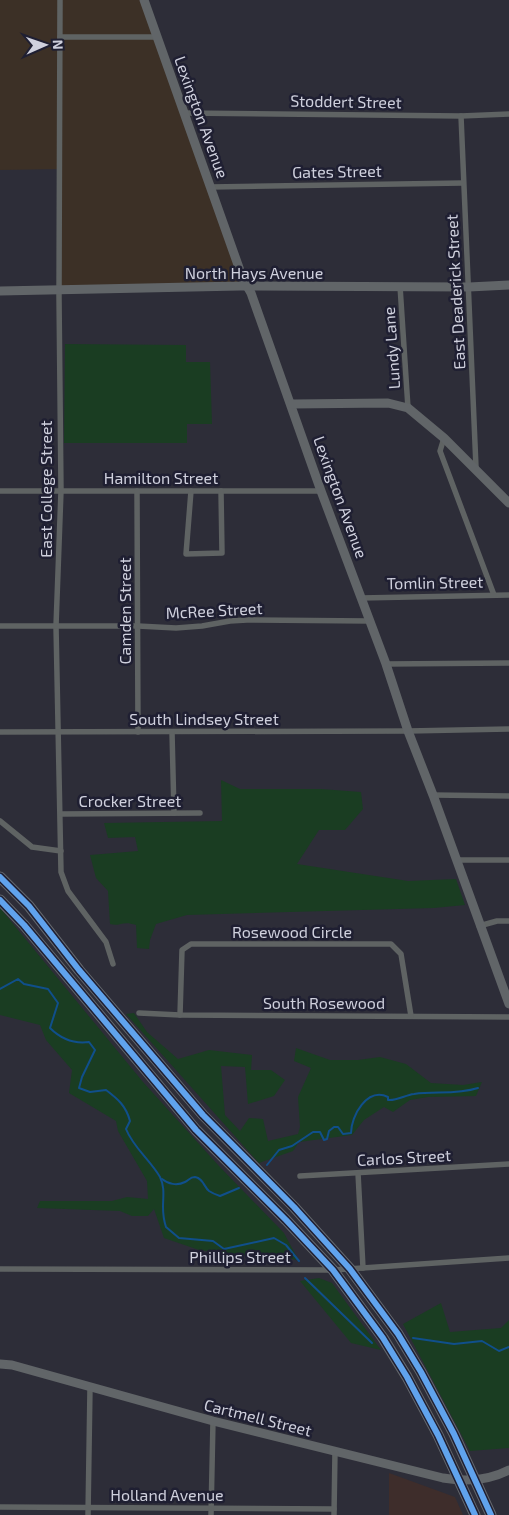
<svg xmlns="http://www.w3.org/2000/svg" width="509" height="1515" font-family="'Exo 2',sans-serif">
  <rect width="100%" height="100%" fill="#2d2d38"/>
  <path fill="#3c3026" d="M 0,0 L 141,0 L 242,282 L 61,287 L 62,169 L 0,170 Z"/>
  <path fill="#3e2d2b" d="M 389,1473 L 455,1497 L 463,1515 L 389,1515 Z"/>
  <g fill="#1a3d22">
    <path d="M 65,344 L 186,345 L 186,362 L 210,362 L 212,424 L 187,424 L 187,443 L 64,443 Z"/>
    <path d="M 221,780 L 240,789 L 321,789 L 361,792 L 363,809 L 345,830 L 319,830 L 297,864 L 408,881 L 456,879 L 465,905 L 434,908 L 187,915 L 156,924 L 150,940 L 149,949 L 137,948 L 136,925 C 122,920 120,927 110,924 L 108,891 L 96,878 L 90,855 L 138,851 L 135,837 L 108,838 L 104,823 L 222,821 Z"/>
    <path d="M 0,908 L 143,1082 L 219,1166 L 284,1233 L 299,1261 L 293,1259 L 237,1255 L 199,1250 L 164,1238 L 154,1209 L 148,1216 L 132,1216 L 120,1211 L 37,1208 L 40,1201 L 112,1201 L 127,1197 L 148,1199 L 147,1181 L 118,1131 L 116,1121 L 69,1093 L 72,1070 L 46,1040 L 40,1025 L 0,1015 Z"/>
    <path d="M 134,1013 L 147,1032 L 178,1059 L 209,1050 L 252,1055 L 251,1070 L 271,1070 L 285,1080 L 274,1096 L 248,1104 L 245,1067 L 221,1066 L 225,1115 L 240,1131 L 249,1118 L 263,1119 L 268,1141 L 298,1134 L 300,1127 L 298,1097 L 311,1068 L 294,1061 L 296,1048 L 330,1060 L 358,1060 L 380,1057 L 406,1064 L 431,1083 L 463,1085 L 482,1082 L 476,1096 L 428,1097 L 410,1100 L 393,1112 L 384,1107 L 364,1120 L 352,1135 L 299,1142 L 293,1151 L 259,1163 L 126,1014 Z"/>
    <path d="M 319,1278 L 332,1283 L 381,1350 L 351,1343 L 300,1281 Z"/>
    <path d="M 441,1303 L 450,1332 L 501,1328 L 509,1320 L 509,1448 L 470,1451 L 403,1324 Z"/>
  </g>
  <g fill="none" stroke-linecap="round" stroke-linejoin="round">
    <g stroke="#104f8b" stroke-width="2">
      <path d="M 0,989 L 18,979 L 24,984 L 48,989 L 58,1003 L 50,1028 C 61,1039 74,1044 89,1042 L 95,1050 L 82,1077 L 79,1088 L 90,1092 L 106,1090 C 118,1099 126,1106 130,1121 L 126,1129 C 133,1147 150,1160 160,1177 C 165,1187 163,1197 163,1207 C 163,1214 164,1221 166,1227 L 179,1238 L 213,1241 L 224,1249 L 274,1238 L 286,1245 L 299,1261"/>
      <path d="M 267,1165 L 279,1150 L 292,1146 L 313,1132 L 320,1132 L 324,1140 L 327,1139 L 329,1131 L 334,1127 L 338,1127 L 343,1134 L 351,1133 C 351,1116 367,1087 388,1097 L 388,1100 C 397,1101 405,1095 414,1094 C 436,1091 456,1095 478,1088"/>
      <path d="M 162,1179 C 168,1184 177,1186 185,1182 C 189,1180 190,1177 195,1177 C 203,1178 204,1187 209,1191 C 212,1193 217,1195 220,1196 L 239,1188"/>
      <path d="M 305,1278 L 372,1343"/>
      <path d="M 413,1338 L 454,1344 L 482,1341 L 499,1351 L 509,1347"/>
    </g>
    <g stroke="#5f6363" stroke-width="5.5">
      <path d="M 60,0 L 59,296 L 61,491 L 56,626 L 61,872 L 68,891 L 106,942 L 113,964"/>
      <path d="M 60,37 L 158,37"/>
      <path d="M 183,113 L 461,116 L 509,114"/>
      <path d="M 461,116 L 476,467"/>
      <path d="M 211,187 L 463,183"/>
      <path d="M 400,286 L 408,408"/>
      <path d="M 444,438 L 440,451 L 494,595"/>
      <path d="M 0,491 L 321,491"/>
      <path d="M 137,491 L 138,732"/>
      <path d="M 191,491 L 186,554 L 222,553 L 221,491"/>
      <path d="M 361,598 L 509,595"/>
      <path d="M 0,626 L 138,626 L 176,628 L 202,626 L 230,621 L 247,620 L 369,621"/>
      <path d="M 386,664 L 509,663"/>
      <path d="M 0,732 L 408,731 L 509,729"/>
      <path d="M 172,732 L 174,813"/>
      <path d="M 433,795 L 509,796"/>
      <path d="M 61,814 L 200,813"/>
      <path d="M 0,821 L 32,847 L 61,851"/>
      <path d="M 456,860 L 509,860"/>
      <path d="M 479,926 L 497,921 L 509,921"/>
      <path d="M 139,1013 L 180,1015 L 509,1017"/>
      <path d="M 180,1015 L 182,950 L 191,944 L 391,944 L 401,954 L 411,1016"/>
      <path d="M 358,1173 L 363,1268"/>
      <path d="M 300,1176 L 509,1164"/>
      <path d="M 0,1269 L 333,1270 L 509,1258"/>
      <path d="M 0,1507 L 334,1509"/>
      <path d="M 88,1515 L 90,1388"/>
      <path d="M 211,1515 L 213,1421"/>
      <path d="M 334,1515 L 335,1451"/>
    </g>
    <g stroke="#616568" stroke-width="9">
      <path d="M 144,0 L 243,279 L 251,293 L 321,491 L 386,664 L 408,731 L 433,795 L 509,1004"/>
      <path d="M 0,291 L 240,286 L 469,287 L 509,285"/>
      <path d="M 292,404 L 388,403 L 408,408 L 444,438 L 509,503"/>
      <path d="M 0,1364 L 12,1365 L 213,1421 L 443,1478 C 466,1482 488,1481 509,1470"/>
    </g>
    <g stroke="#65696e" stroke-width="11">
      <path d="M 0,877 L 29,906 L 79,970 L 203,1115 L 294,1207 L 350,1269 L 398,1334 L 421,1372 L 454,1434 L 491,1515"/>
      <path d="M 0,900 L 24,925 L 196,1130 L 286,1220 L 333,1270 L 383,1338 L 407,1377 L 438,1435 L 475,1515"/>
    </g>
    <g stroke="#1f1f32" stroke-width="9">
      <g id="cycleway">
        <path d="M 0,877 L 29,906 L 79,970 L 203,1115 L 294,1207 L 350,1269 L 398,1334 L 421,1372 L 454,1434 L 491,1515"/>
        <path d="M 0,900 L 24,925 L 196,1130 L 286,1220 L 333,1270 L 383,1338 L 407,1377 L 438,1435 L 475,1515"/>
      </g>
    </g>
    <use href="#cycleway" stroke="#60a3ed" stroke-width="6"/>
  </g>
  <g text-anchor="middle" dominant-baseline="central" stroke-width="5" stroke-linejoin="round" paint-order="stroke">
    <g font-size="16" fill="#cfd0dd" stroke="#1f1f32">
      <text transform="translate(346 101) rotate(1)">Stoddert Street</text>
      <text transform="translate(202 117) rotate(70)">Lexington Avenue</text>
      <text transform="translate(337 171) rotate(-1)">Gates Street</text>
      <text x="254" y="272">North Hays Avenue</text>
      <text transform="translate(455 292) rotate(-93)">East Deaderick Street</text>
      <text transform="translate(391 348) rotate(-94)">Lundy Lane</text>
      <text x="161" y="477">Hamilton Street</text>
      <text transform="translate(45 489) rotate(-90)">East College Street</text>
      <text transform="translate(341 497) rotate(70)">Lexington Avenue</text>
      <text transform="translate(435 582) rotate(-1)">Tomlin Street</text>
      <text transform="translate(214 610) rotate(-3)">McRee Street</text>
      <text transform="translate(124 611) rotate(-90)">Camden Street</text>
      <text x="204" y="718">South Lindsey Street</text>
      <text x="130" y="800">Crocker Street</text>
      <text x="292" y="931">Rosewood Circle</text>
      <text x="324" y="1002">South Rosewood</text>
      <text transform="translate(404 1157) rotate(-3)">Carlos Street</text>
      <text x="240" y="1256">Phillips Street</text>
      <text transform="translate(258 1417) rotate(14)">Cartmell Street</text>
      <text x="167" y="1494">Holland Avenue</text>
    </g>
  </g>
  <g transform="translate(45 45) rotate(88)" stroke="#1f1f32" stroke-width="4" paint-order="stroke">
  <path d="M0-4L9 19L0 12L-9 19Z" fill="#cfd0dd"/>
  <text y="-8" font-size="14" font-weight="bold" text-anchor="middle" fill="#cfd0dd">N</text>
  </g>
</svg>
